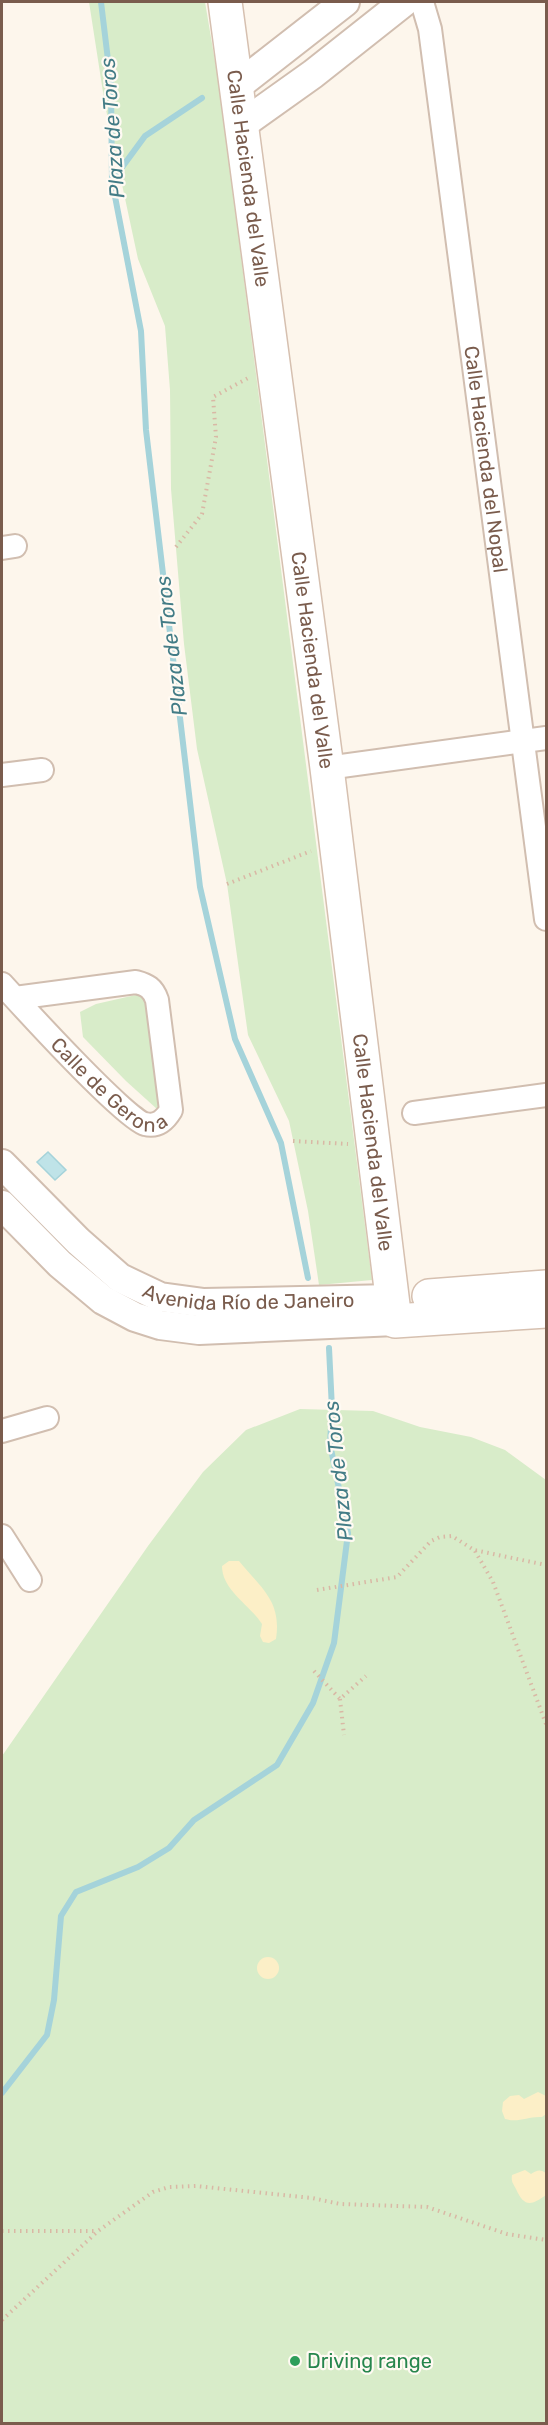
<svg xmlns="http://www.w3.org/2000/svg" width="548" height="2425" font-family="Rubik,sans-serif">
  <rect width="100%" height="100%" fill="#fdf6ec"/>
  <g fill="#d8ecc9">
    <path d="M 89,2 L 205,2 L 219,85 L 372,1280 L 319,1285 L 308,1211 L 289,1121 L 248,1035 L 227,884 L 197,749 L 184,644 L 171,489 L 170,390 L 165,326 L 138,259 L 105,105 Z"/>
    <path d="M 140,994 L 162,1010 L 170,1103 L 157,1109 L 126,1081 L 83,1037 L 80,1012 L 96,1004 Z"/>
    <path d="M 300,1409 L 373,1411 L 420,1427 L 471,1437 L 505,1450 L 546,1480 L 546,2423 L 2,2423 L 2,1756 L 148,1546 L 203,1472 L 246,1430 Z"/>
  </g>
  <g fill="#fcefc7">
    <path d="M 229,1561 L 239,1561 C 261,1588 282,1601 276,1639 L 269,1643 L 263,1642 L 260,1636 L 262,1624 C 249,1604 222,1590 222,1566 Z"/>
    <circle cx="268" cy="1968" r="11"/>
    <path d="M 538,2092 L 546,2096 L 546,2114 L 542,2117 C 528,2116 519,2123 505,2119 L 502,2111 L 503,2102 L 510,2096 L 519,2095 L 524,2099 Z"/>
    <path d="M 525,2170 L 531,2174 C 537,2170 540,2169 546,2173 L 546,2195 C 531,2206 524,2207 516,2189 C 513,2183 511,2182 512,2175 Z"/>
  </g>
  <path fill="#bfe3e8" stroke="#a5d3da" stroke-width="1.5" d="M 48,1152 L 66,1170 L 55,1180 L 37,1162 Z"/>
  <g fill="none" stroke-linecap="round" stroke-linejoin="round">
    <g stroke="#a5d3da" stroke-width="6">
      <path d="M 101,2 L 111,85 L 112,181 L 141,331 L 146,430 L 200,887 L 235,1039 L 281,1143 L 308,1278"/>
      <path d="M 112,181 L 145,136 L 202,98"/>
      <path d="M 2,2093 L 47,2035 L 54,2000 L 61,1916 L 76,1892 L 138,1867 L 169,1848 L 194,1820 L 277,1765 L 313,1703 L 334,1643 L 348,1533 L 330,1444 L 332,1409 L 329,1348"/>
    </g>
    <g stroke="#d1beb0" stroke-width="26">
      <g id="minor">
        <path id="s1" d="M 422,2 L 430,29 L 546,919"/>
        <path d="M 2,548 L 15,546"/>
        <path d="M 327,768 L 546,738"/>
        <path d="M 2,775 L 42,770"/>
        <path id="s2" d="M 2,984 C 22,1006 126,1120 145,1124 C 157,1127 165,1120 171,1110 L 157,1000 C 153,988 147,985 136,982 L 15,998"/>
        <path d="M 414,1113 L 546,1095"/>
        <path d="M 2,1431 L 47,1418"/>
        <path d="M 2,1536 L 30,1580"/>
      </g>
    </g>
    <g stroke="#d1beb0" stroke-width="32">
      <g id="tertiary">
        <path d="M 236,87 L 345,2"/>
        <path d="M 240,126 L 313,74 L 404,2"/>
        <path id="s3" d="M 2,1164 L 78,1241 L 120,1278 L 160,1297 L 204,1303 L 393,1299"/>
        <path d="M 2,1205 L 60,1264 L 103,1300 L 135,1317 L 160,1325 L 199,1330 L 395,1321"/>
      </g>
    </g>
    <g stroke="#d6c0b0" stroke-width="36">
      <g id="secondary">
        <path id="s4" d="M 225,2 L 327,768 L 395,1321 L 546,1311"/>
        <path d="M 429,1296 L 546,1287"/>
      </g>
    </g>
    <g stroke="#d9b8a5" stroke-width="4" stroke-dasharray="1.5 4.5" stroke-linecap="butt">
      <path d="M 176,547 L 202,514 L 216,437 L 213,397 L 250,377"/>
      <path d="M 227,884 L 311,851"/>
      <path d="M 293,1141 L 348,1144"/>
      <path d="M 475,1551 L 493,1582 L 546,1724"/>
      <path d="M 317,1590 L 397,1577 L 431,1541 L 440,1537 L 452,1536 L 474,1550 L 546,1565"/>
      <path d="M 314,1671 L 340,1699 L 366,1676"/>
      <path d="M 340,1699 L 344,1735"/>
      <path d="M 2,2231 L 97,2231"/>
      <path d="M 2,2320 L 98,2231 L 153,2192 L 169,2187 L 196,2186 L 312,2198 L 340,2204 L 427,2207 L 507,2234 L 546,2240"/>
    </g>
    <use href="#minor" stroke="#fff" stroke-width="22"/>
    <use href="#tertiary" stroke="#fff" stroke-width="28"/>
    <use href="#secondary" stroke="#fff" stroke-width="33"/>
  </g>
  <circle fill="#2e9e5b" stroke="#fffaf3" stroke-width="2" cx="295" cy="2361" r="6"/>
  <g text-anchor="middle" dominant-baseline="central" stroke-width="4.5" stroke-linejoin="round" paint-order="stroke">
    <g font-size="20" fill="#7a5c4d" stroke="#fffaf3">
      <text stroke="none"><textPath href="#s4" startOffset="178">Calle Hacienda del Valle</textPath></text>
      <text stroke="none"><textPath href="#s1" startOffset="462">Calle Hacienda del Nopal</textPath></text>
      <text stroke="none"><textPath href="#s4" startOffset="664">Calle Hacienda del Valle</textPath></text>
      <text stroke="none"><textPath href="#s2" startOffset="150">Calle de Gerona</textPath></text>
      <text stroke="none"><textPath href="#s4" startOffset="1150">Calle Hacienda del Valle</textPath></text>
      <text stroke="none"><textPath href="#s3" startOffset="297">Avenida Río de Janeiro</textPath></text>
    </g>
    <g font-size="20" fill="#27864d" stroke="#fffaf3" text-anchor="start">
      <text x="307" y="2361">Driving range</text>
    </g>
    <g font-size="21" font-style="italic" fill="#437c86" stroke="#fffaf3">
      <text transform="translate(112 128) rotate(-94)">Plaza de Toros</text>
      <text transform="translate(171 646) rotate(-97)">Plaza de Toros</text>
      <text transform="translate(338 1471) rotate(-96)">Plaza de Toros</text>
    </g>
  </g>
  <rect width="548" height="2425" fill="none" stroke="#7a5c4d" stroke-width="6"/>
</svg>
